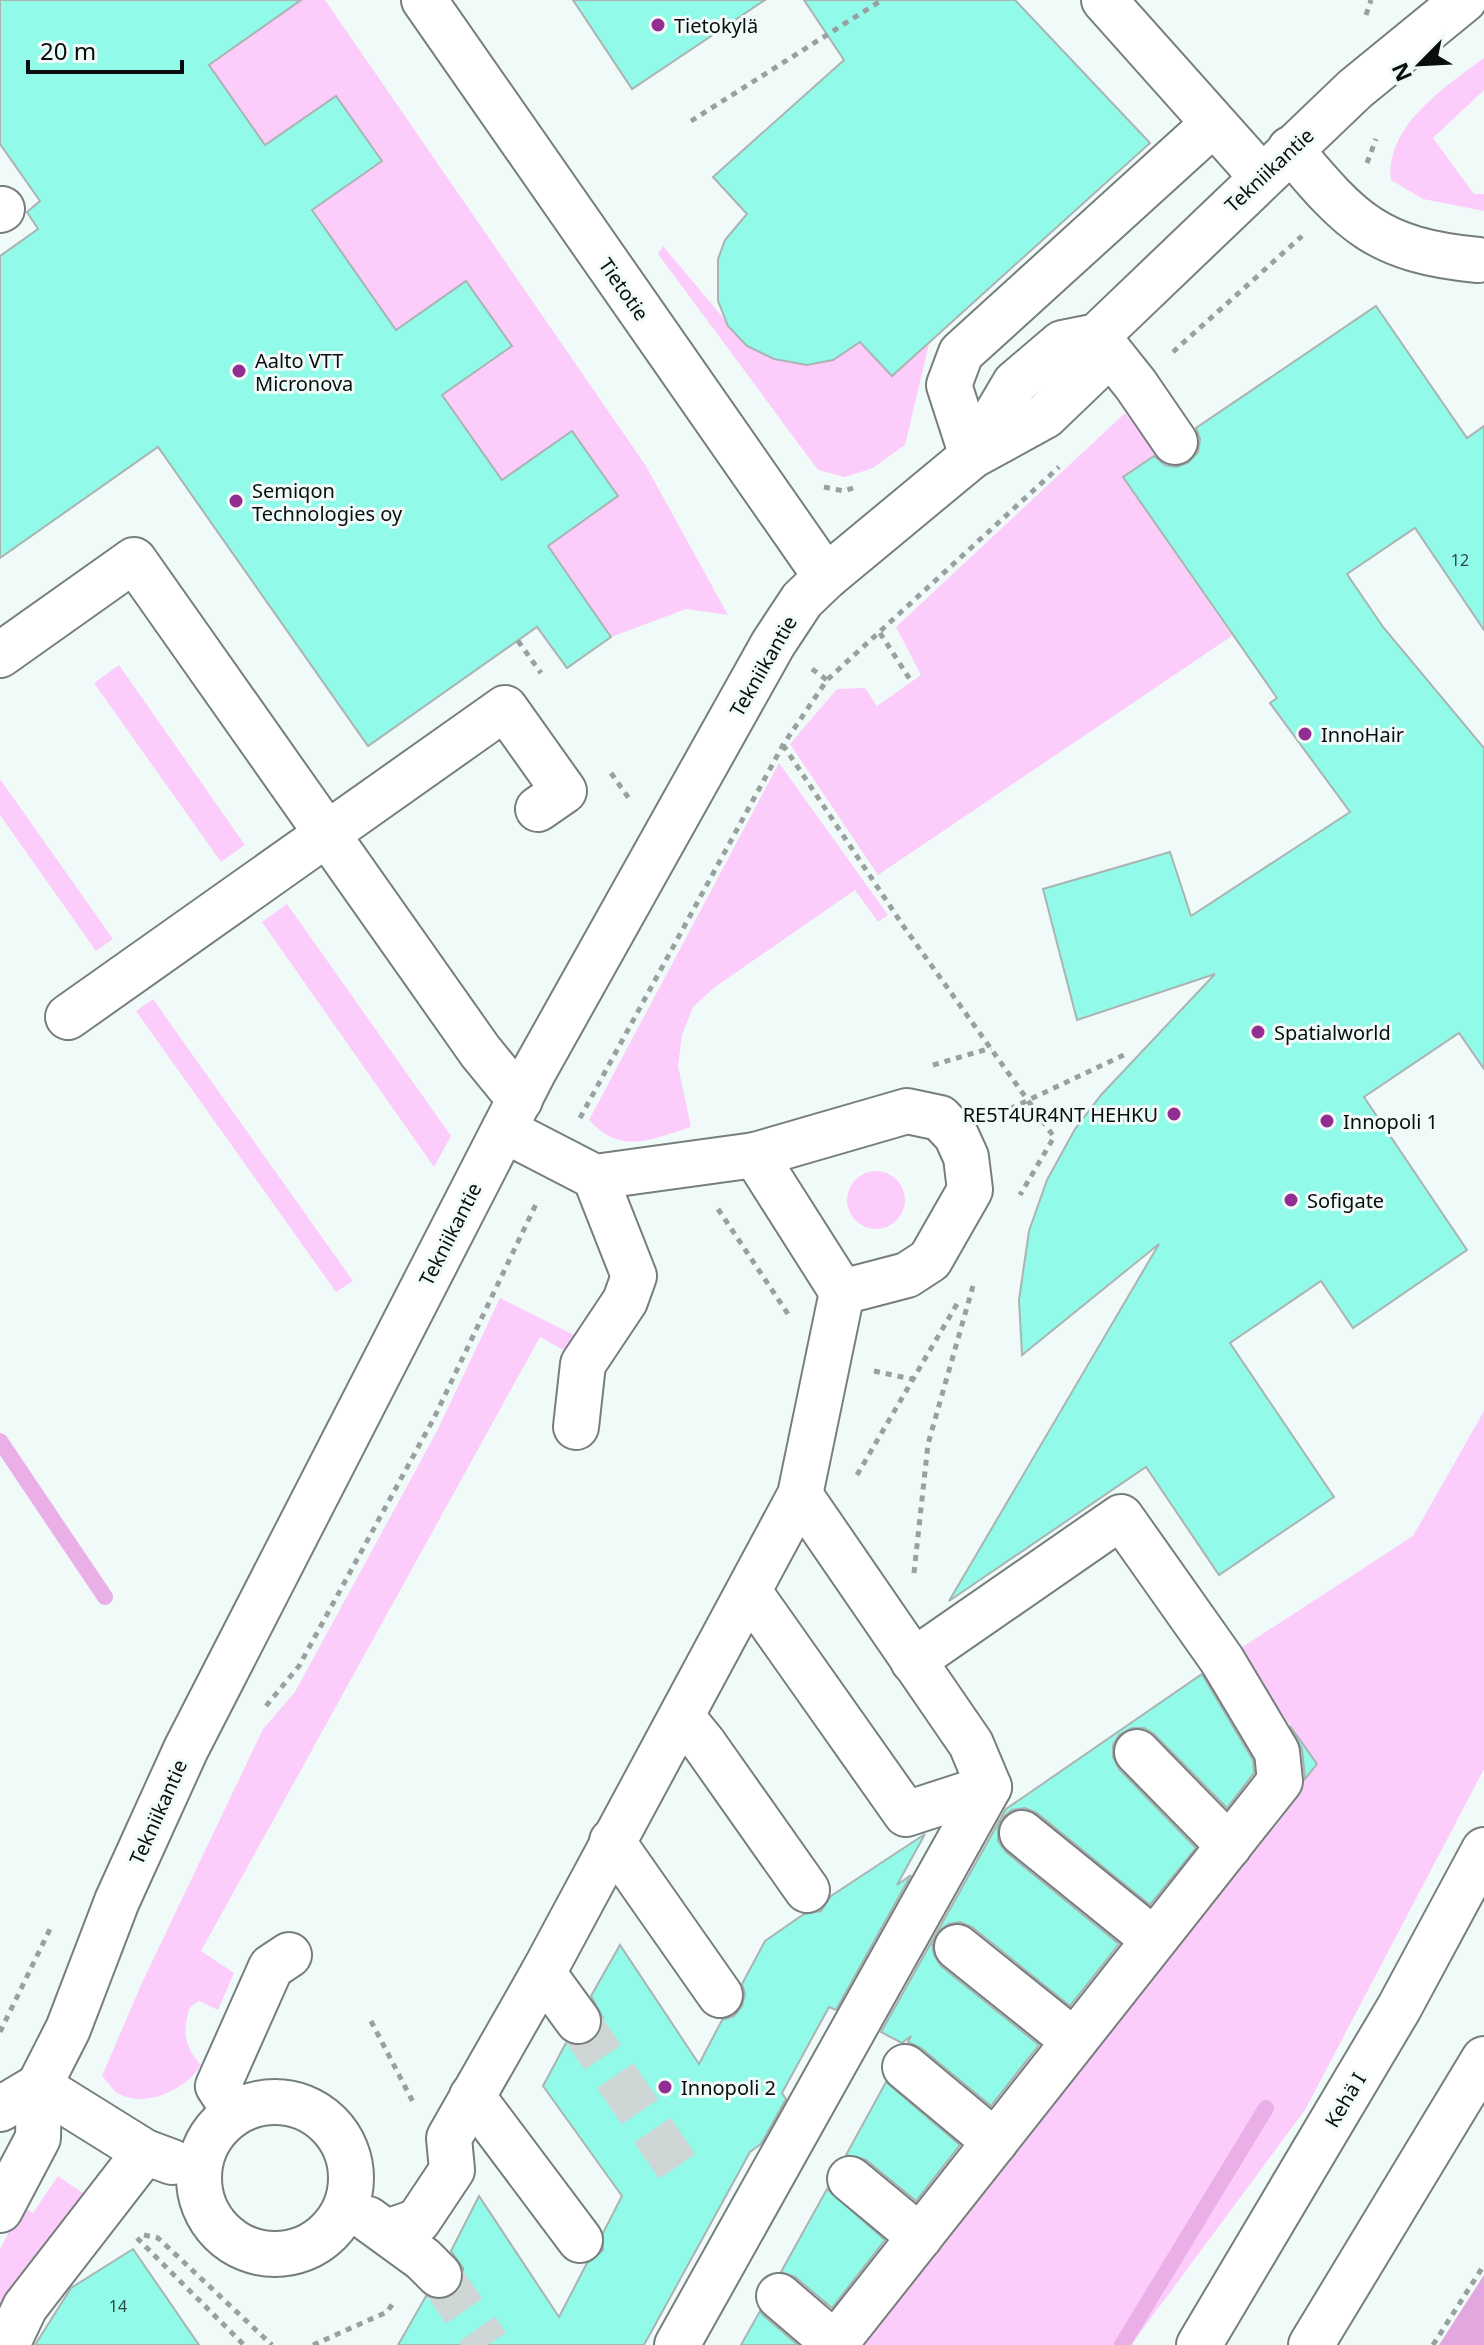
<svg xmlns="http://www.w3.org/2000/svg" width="1484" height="2345" font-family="'Noto Sans',sans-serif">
  <rect width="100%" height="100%" fill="#f0fbf9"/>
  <g fill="#fccdfa">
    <path d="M 269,0 L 325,0 L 646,466 L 728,615 L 686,609 L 611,637 L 548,546 L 618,496 L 572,431 L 502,480 L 442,395 L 512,346 L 396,330 L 312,210 L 382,161 L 336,96 L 265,145 L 209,65 Z"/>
    <path d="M 1484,58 L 1484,90 L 1433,138 L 1474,194 L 1484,194 L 1484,211 L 1423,199 L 1391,180 C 1385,126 1445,87 1484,58 Z"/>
    <path d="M 663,246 L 747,346 L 833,360 L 860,342 L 892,376 L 929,344 L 905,445 L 873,468 L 845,477 L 818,470 L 658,254 Z"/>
    <path d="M 1125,413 L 1157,454 L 1123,478 L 1232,636 L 878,875 L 790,744 L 837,689 L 865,688 L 877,706 L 921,675 L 896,627 Z"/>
    <path d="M 119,665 L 245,845 L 221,862 L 94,683 Z"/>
    <path d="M 779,763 L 888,915 L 878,922 L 855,890 L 715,987 L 693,1007 L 682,1035 L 678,1066 L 691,1127 C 652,1139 621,1156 589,1120 Z"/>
    <path d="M 0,779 L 113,939 L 96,951 L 0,815 Z"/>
    <path d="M 287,904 L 451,1136 L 434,1167 L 262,922 Z"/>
    <path d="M 153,999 L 353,1281 L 336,1292 L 136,1011 Z"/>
    <circle cx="876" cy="1200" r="29"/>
    <path d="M 500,1298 L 580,1338 L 573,1355 L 540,1337 L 201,1951 L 234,1973 L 218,2010 L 199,2001 L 190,2007 C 182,2032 184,2046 201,2065 C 187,2088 147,2109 119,2094 C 113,2091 107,2081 102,2076 L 141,1985 L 263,1729 L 295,1692 L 437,1431 Z"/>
    <path d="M 1484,1411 L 1484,1769 L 1305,2110 L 1131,2345 L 850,2345 L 1317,1764 L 1238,1650 L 1413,1536 Z"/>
    <path d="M 58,2176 L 87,2196 L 52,2244 L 24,2271 L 0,2316 L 0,2249 L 22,2206 L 33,2213 Z"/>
  </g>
  <path fill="#e3a7e0" d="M 1484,2275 L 1484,2345 L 1439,2345 Z"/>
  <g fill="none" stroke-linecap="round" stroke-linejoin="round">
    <g stroke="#ebafe8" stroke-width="16">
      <path d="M 0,1441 L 105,1597"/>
      <path d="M 1122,2345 L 1266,2108"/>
    </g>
  </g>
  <g fill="#91fae8" stroke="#aab4b2" stroke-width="2">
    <path d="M 0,0 L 301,0 L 209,65 L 265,145 L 336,96 L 382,161 L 312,210 L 396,330 L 466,281 L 512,346 L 442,395 L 502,480 L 572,431 L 618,496 L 548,546 L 611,637 L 567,668 L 537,627 L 368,746 L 158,447 L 0,558 L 0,256 L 38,229 L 27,212 L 40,201 L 0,144 Z"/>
    <path d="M 573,0 L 765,0 L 632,89 Z"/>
    <path d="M 804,0 L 1015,0 L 1150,143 L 892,376 L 860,342 L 833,360 L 807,365 L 774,359 L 747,346 L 728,326 L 718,301 L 718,259 L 725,240 L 747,214 L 713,177 L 844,60 Z"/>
    <path d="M 1376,306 L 1467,438 L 1484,426 L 1484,630 L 1415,528 L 1347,574 L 1383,627 L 1484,748 L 1484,1069 L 1459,1033 L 1364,1097 L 1467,1250 L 1353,1328 L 1321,1281 L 1230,1343 L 1334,1497 L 1219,1575 L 1146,1467 L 949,1601 L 1159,1244 L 1022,1355 L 1019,1300 L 1029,1231 L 1047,1180 L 1075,1129 L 1101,1095 L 1215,974 L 1077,1020 L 1043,889 L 1170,852 L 1191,916 L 1350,812 L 1270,703 L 1277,698 L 1123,477 L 1154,456 L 1165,465 L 1176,467 L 1188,463 L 1198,452 L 1200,439 L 1196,428 Z"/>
    <path d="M 1202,1674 L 1253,1760 L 1254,1773 L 1227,1808 L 1154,1734 L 1144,1728 L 1132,1728 L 1119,1735 L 1113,1745 L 1113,1757 L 1119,1769 L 1196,1848 L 1150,1905 L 1037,1813 L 1025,1808 L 1012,1810 L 1002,1818 L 998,1828 L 998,1841 L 1006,1852 L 1119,1944 L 1070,2006 L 972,1927 L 960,1922 L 949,1924 L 937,1932 L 932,1944 L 934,1955 L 941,1966 L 1039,2045 L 991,2106 L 921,2048 L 908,2042 L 911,2036 L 902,2043 L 881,2032 L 1006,1809 Z"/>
    <path d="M 1290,1726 L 1317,1764 L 1305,1779 L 1302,1749 Z"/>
    <path d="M 925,1834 L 897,1885 L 911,1875 L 836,2010 L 829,2007 L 782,2093 L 786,2099 L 761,2144 L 750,2152 L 644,2345 L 398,2345 L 426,2296 L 446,2299 L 457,2292 L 463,2282 L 463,2268 L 451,2251 L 479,2196 L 559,2317 L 587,2263 L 603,2250 L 603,2233 L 622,2196 L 543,2086 L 566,2043 L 581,2046 L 592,2042 L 600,2032 L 603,2018 L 591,1996 L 620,1945 L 699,2064 L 722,2020 L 734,2016 L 742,2006 L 745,1994 L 742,1984 L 765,1941 L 804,1914 L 821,1911 L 831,1896 Z"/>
    <path d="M 886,2082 L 960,2145 L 916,2201 L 866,2160 L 846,2155 Z"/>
    <path d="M 827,2189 L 885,2240 L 832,2308 L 795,2277 L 781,2272 Z"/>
    <path d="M 133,2249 L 199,2345 L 35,2345 L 71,2288 Z"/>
    <path d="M 760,2311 L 763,2315 L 798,2345 L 741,2345 Z"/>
  </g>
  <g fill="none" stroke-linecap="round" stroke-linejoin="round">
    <g stroke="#ced7d6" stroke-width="44" stroke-dasharray="44 22" stroke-linecap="butt">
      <path d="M 578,2021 L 679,2169"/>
      <path d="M 439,2275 L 488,2345"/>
    </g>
    <g stroke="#767f7d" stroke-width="48">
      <g id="minor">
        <path d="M 424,0 L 826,577"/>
        <path d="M 1104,0 L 1261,176"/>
        <path d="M 1290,149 C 1352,223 1377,250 1478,260"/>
        <path d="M 0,210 L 2,209"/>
        <path d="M 1097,336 L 1136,385 L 1175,442"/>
        <path d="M 972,456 L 949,385 L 961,353 L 1213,124"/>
        <path d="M 0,655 L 134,560 L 480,1051 L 520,1100"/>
        <path d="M 68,1017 L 505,708 L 564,791 L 538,809"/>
        <path d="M 755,1155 L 907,1111 L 940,1118 L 956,1135 L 966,1157 L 970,1190 L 930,1260 L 907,1275 L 842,1292"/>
        <path d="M 576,1427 L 583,1364 L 625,1301 L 634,1276 L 595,1177"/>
        <path d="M 750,1593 L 906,1814 L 989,1787"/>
        <path d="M 682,1717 L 704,1744 L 807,1890"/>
        <path d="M 1137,1752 L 1229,1846"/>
        <path d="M 1022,1833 L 1154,1940"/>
        <path d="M 612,1841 L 720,1995"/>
        <path d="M 957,1947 L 1074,2041"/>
        <path d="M 543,1973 L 578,2021"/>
        <path d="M 905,2067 L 995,2142"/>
        <path d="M 39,2086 L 145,2152 L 172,2162"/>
        <path d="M 472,2096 L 580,2240"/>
        <circle cx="275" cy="2178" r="76"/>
        <path d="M 235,2112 L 218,2086 L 271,1967 L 289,1955"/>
        <path d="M 850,2179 L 920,2237"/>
        <path d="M 368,2219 L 423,2259 L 439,2275"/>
        <path d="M 387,2232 L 418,2221 L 452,2170 L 449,2138 L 543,1973 L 800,1495 L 842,1292 L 755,1155 L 595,1177 L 504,1130"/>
        <path d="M 779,2296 L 835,2344 L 1280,1781 L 1277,1752 L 1222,1660 L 1121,1517 L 913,1661"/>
        <path d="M 7,2345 L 25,2307 L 145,2152"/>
        <path d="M 677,2345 L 989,1787 L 971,1744 L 800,1495"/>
      </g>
    </g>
    <g stroke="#767f7d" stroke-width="48">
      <g id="major">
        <path d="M 973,454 L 1015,383 L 1062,343 L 1097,336 L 1355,89 L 1464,0"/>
        <path d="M 0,2109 L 39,2086"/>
        <path d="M 0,2210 L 38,2138 L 39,2086 L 68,2029 L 117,1901 L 186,1749 L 534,1071 L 773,644 L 802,600 L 826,577 L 972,456 L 1045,416 L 1094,369 L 1097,336"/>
      </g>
    </g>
    <g stroke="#767f7d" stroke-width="48">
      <g id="highway">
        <path d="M 1199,2345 L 1399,2008 L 1484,1850"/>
        <path d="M 1311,2345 L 1484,2059"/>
      </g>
    </g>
    <g stroke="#99a1a0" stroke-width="5" stroke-dasharray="6 6" stroke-linecap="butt">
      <path d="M 1366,15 L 1371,0"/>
      <path d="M 691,121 L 882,0"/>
      <path d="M 1367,163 L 1376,139"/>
      <path d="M 1173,352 L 1302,236"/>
      <path d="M 824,487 L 844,491 L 853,488"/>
      <path d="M 880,633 L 911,681"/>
      <path d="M 518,641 L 541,673"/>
      <path d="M 812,669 L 827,680"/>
      <path d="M 783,745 L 904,927 L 1054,1137 L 1020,1195"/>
      <path d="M 611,773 L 630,800"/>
      <path d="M 933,1065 L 991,1048"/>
      <path d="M 999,1114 L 1128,1053"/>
      <path d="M 580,1118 L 783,745 L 827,680 L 1059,467"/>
      <path d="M 718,1209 L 788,1314"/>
      <path d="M 874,1371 L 912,1379"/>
      <path d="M 857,1475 L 957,1304"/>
      <path d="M 914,1573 L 928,1444 L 973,1286"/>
      <path d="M 266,1706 L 299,1666 L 434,1418 L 537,1202"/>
      <path d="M 371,2021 L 413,2102"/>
      <path d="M 0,2032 L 51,1927"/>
      <path d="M 144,2235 L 158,2238 L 272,2345"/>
      <path d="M 137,2238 L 244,2345"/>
      <path d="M 313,2345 L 387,2312 L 395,2300"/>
      <path d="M 1433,2345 L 1484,2265"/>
    </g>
    <use href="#minor" stroke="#fff" stroke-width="44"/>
    <use href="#major" stroke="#fff" stroke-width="44"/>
    <use href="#highway" stroke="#fff" stroke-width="44"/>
  </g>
  <g fill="#922d92" stroke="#f0fbf9" stroke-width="3">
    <circle cx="658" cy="25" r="8"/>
    <circle cx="239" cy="371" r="8"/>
    <circle cx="236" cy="501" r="8"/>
    <circle cx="1305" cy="734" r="8"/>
    <circle cx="1258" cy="1032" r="8"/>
    <circle cx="1174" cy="1114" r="8"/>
    <circle cx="1327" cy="1121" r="8"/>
    <circle cx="1291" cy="1200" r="8"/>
    <circle cx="665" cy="2087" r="8"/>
  </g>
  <g text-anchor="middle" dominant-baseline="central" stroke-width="6" stroke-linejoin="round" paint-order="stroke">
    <g font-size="16" fill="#2c4844">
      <text x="1460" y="560">12</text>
      <text x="118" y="2306">14</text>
    </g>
    <g font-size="20" fill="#0a0d0d" stroke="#f0fbf9" text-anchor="start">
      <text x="674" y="25">Tietokylä</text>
      <text x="255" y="360">Aalto VTT<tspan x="255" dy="23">Micronova</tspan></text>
      <text x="252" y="490">Semiqon<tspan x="252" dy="23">Technologies oy</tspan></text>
      <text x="1321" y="734">InnoHair</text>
      <text x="1274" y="1032">Spatialworld</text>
      <text x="1158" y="1114" text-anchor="end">RE5T4UR4NT HEHKU</text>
      <text x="1343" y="1121">Innopoli 1</text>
      <text x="1307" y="1200">Sofigate</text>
      <text x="681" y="2087">Innopoli 2</text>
    </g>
    <g font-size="20" fill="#0a0d0d" stroke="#f0fbf9">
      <text transform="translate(1269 170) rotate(-43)">Tekniikantie</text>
      <text transform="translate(624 289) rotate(55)">Tietotie</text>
      <text transform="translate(763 666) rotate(-60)">Tekniikantie</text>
      <text transform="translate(450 1234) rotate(-63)">Tekniikantie</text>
      <text transform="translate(158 1812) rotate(-66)">Tekniikantie</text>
      <text transform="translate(1345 2100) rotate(-59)">Kehä I</text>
    </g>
  </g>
  <g transform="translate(1420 64) rotate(246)" stroke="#f0fbf9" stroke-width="6" paint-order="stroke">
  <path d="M0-6L14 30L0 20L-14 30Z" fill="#0a0d0d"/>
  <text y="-12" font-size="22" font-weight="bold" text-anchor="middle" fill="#0a0d0d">N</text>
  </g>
  <path d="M28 60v12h154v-12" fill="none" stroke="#0a0d0d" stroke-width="4"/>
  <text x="40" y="60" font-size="24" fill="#0a0d0d" stroke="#f0fbf9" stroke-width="6" paint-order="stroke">20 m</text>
</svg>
